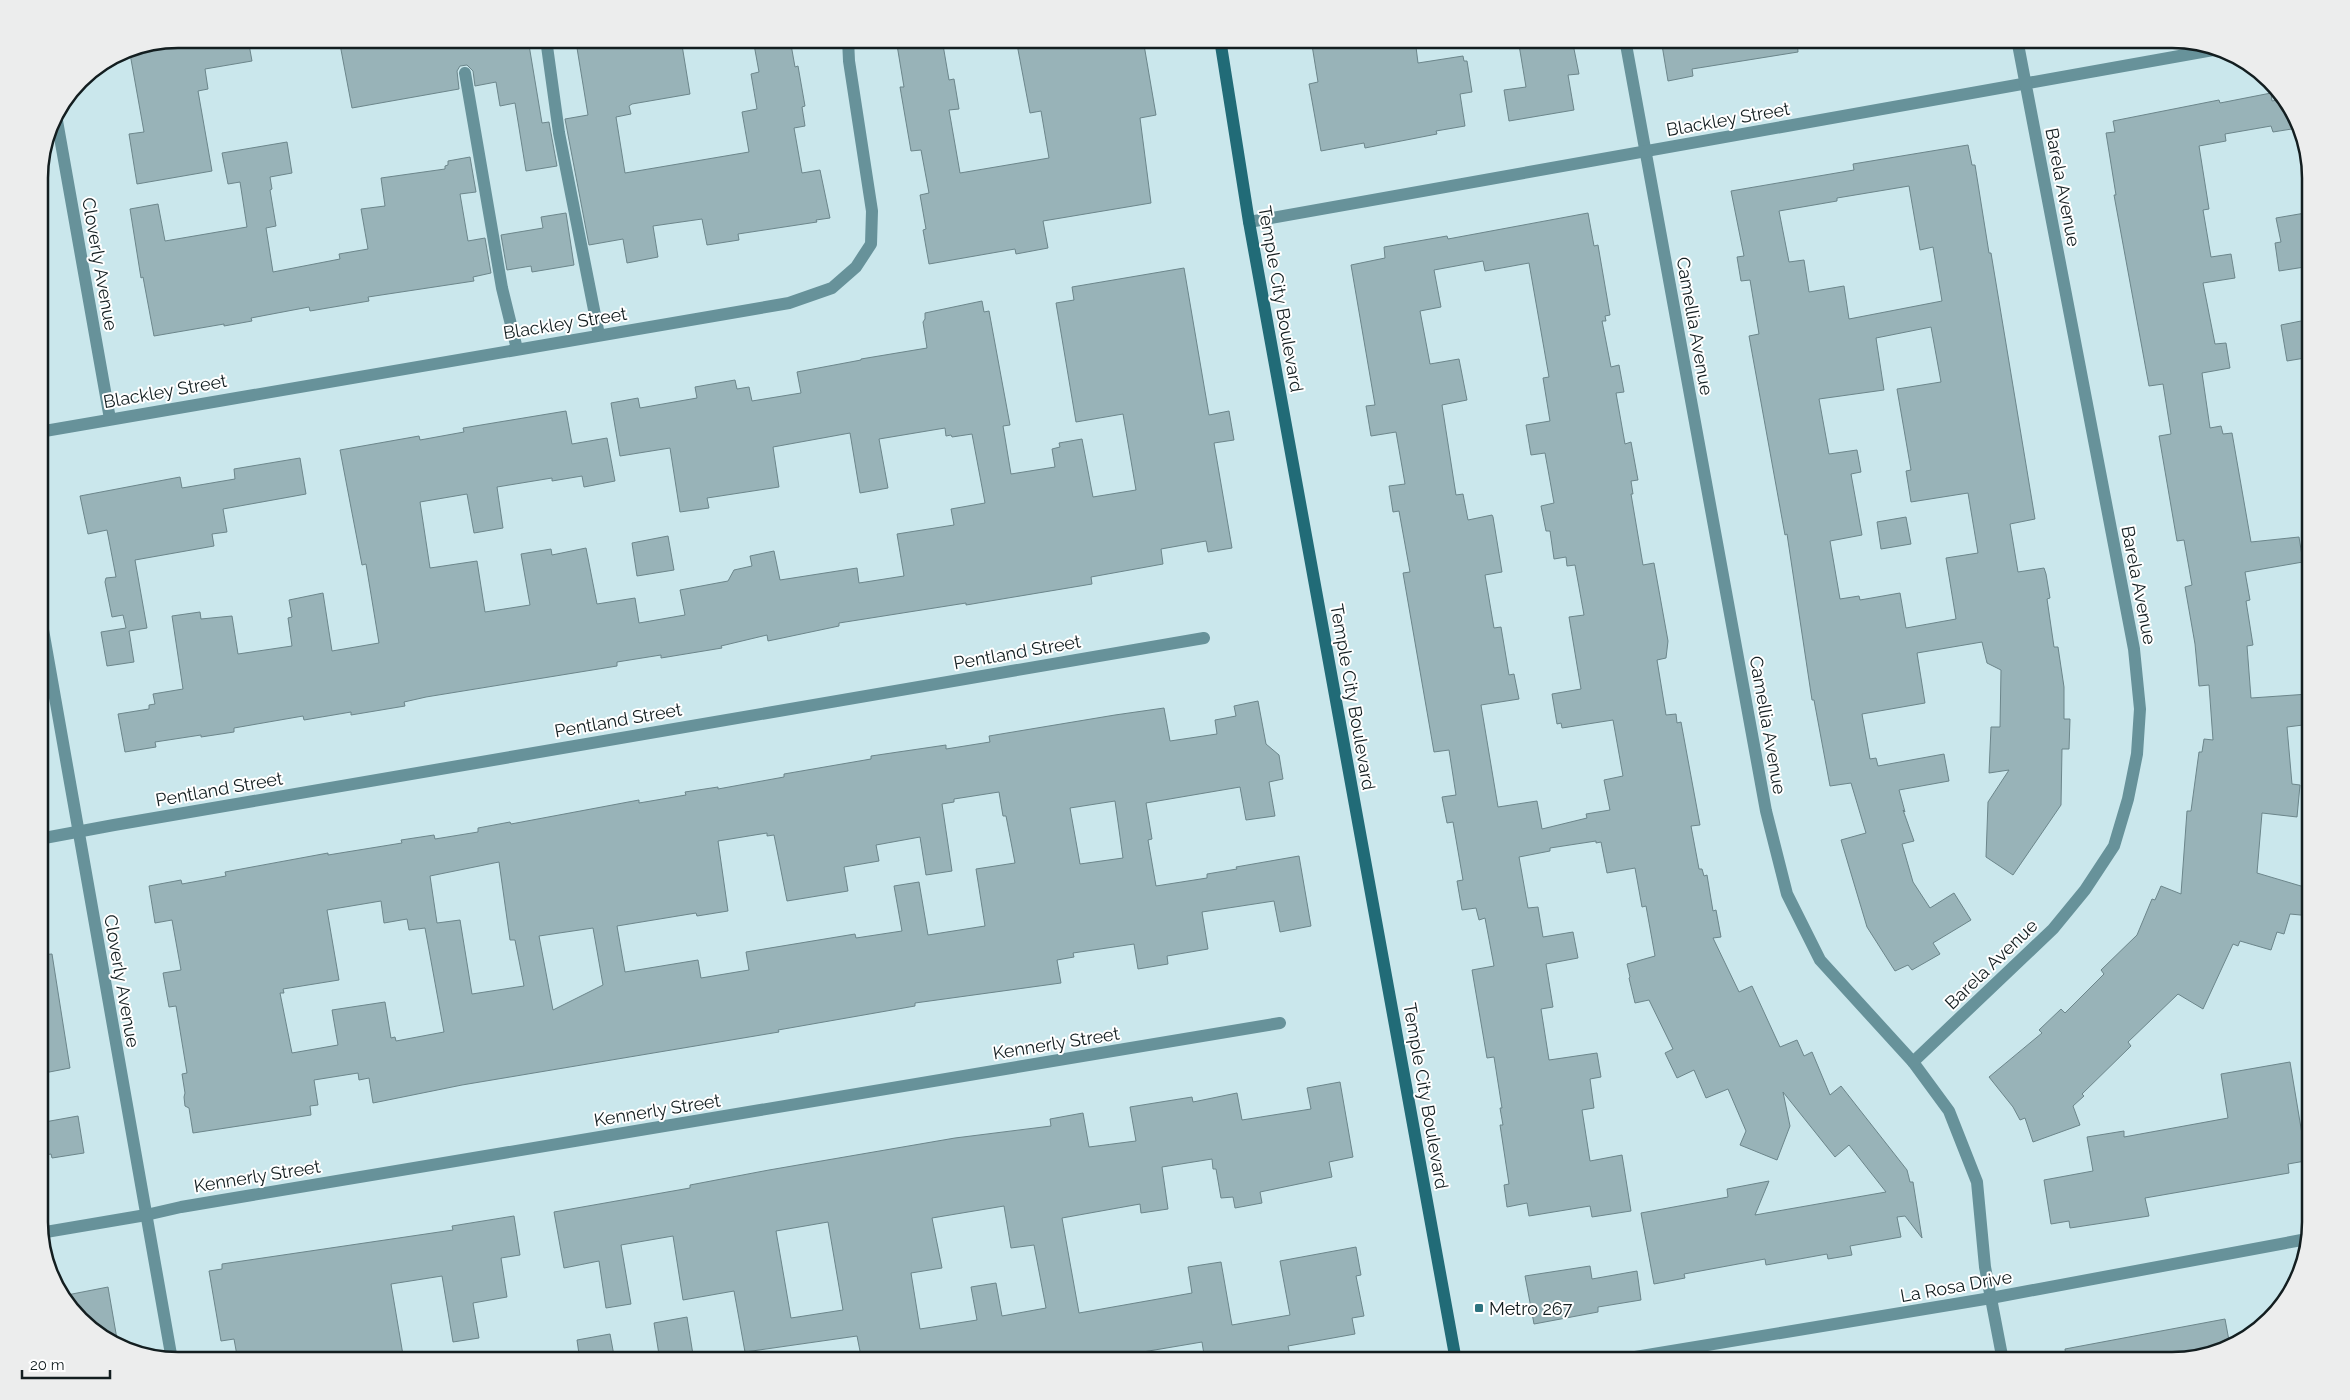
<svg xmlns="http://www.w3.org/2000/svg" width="2350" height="1400" font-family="Raleway,sans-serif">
  <rect width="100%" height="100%" fill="#cae7ec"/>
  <g fill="#98b3b8" stroke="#6c868b" fill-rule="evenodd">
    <path d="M 179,39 L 248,39 L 252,61 L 205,69 L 208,89 L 198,91 L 212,171 L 137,184 L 129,134 L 144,132 L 129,48 Z"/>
    <path d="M 339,39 L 518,39 L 519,47 L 529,45 L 542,123 L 549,122 L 557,166 L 526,171 L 515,103 L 500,106 L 496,82 L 475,86 L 473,71 L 467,65 L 460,66 L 457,71 L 459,89 L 352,108 Z"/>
    <path d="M 587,39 L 681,39 L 690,94 L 632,104 L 629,106 L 631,114 L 616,117 L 625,173 L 749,152 L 742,112 L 757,109 L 751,74 L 759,72 L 753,39 L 790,39 L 795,67 L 798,66 L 805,106 L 802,107 L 805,126 L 794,128 L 802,173 L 820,170 L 830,218 L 816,220 L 817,222 L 738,234 L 739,240 L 707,245 L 702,219 L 653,226 L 658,257 L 627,263 L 623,239 L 589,245 L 565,119 L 588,115 L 577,48 L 589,46 Z"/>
    <path d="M 896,39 L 942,39 L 949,80 L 954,79 L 959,109 L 949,110 L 960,173 L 1049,158 L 1041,111 L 1030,113 L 1016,39 L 1143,39 L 1156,115 L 1140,118 L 1151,203 L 1043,221 L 1048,248 L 1016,254 L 1015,249 L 929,264 L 923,230 L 926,229 L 920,195 L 929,193 L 921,150 L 911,151 L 900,87 L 904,87 Z"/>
    <path d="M 1311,39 L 1415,39 L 1418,63 L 1463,56 L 1464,61 L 1467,61 L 1472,92 L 1460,94 L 1465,126 L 1436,131 L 1437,134 L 1365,148 L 1364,143 L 1321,151 L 1309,84 L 1318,82 Z"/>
    <path d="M 1518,39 L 1572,39 L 1579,74 L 1568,75 L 1574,110 L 1509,121 L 1504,90 L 1526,87 Z"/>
    <path d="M 1661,39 L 1797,39 L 1798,52 L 1692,69 L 1693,76 L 1668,81 Z"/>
    <path d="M 2271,93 L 2272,101 L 2283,99 L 2292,108 L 2298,128 L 2273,132 L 2271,126 L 2225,134 L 2226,141 L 2199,146 L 2209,209 L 2203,210 L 2211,257 L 2231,254 L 2235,278 L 2203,283 L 2215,344 L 2226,343 L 2230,368 L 2202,373 L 2210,428 L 2221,426 L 2223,434 L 2232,433 L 2251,542 L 2299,537 L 2303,562 L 2245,572 L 2250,600 L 2246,601 L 2253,645 L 2247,646 L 2251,698 L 2309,694 L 2311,724 L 2287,727 L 2292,784 L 2300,785 L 2297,817 L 2262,813 L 2257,873 L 2311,889 L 2311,916 L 2290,914 L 2284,934 L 2277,932 L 2271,950 L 2240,941 L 2238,946 L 2233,944 L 2203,1009 L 2178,994 L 2128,1042 L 2131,1046 L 2082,1094 L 2084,1096 L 2073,1106 L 2080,1125 L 2033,1142 L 2025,1118 L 2020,1120 L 2013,1107 L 1989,1077 L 2042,1033 L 2039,1030 L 2061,1009 L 2065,1013 L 2104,974 L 2101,970 L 2137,935 L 2152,899 L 2155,900 L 2161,886 L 2181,894 L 2187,811 L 2191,811 L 2199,752 L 2202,752 L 2204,739 L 2213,740 L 2209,685 L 2199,686 L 2195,644 L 2185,587 L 2192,585 L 2184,540 L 2177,541 L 2159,436 L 2171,434 L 2163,384 L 2149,386 L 2114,195 L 2116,195 L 2106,133 L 2115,132 L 2113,121 L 2219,100 L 2220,103 Z"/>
    <path d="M 287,142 L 292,173 L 270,177 L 272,189 L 270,190 L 276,226 L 266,228 L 273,272 L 340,259 L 339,254 L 368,249 L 361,209 L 385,206 L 381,178 L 445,169 L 445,166 L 448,165 L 448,161 L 470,157 L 476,192 L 460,194 L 468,241 L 485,238 L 491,273 L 473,277 L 474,281 L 368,297 L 369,301 L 310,311 L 309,307 L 251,318 L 252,321 L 224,326 L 224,324 L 154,336 L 143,277 L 141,278 L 130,209 L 158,204 L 165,241 L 247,227 L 240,182 L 228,184 L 222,153 Z"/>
    <path d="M 1968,145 L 1972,165 L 1975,165 L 1989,253 L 1991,253 L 2035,519 L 2010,524 L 2018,572 L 2044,568 L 2046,574 L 2050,598 L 2047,599 L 2054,647 L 2058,647 L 2064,687 L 2064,719 L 2070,719 L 2069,749 L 2062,749 L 2061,805 L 2013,875 L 1986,857 L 1988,802 L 2009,770 L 1989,773 L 1991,727 L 2000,727 L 2001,670 L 1987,663 L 1982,642 L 1917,653 L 1925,703 L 1862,714 L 1870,759 L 1876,758 L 1878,766 L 1944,754 L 1949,781 L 1899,790 L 1905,812 L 1903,810 L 1914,841 L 1902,844 L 1913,882 L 1930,908 L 1954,893 L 1971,920 L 1933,943 L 1940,954 L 1912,970 L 1908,965 L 1895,971 L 1867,927 L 1841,840 L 1866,833 L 1851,783 L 1830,786 L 1814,700 L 1812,700 L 1787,534 L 1785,535 L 1749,336 L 1759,334 L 1750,280 L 1741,281 L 1737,257 L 1744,256 L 1731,191 L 1854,170 L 1853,164 ZM 1909,186 L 1920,250 L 1933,247 L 1942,301 L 1849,319 L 1844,286 L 1809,292 L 1804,260 L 1789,262 L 1779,211 L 1837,201 L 1837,198 ZM 1931,327 L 1941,382 L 1897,389 L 1911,470 L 1906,471 L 1911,502 L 1968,493 L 1978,553 L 1946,558 L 1956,619 L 1906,628 L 1900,593 L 1860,600 L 1859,596 L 1840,599 L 1830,541 L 1862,535 L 1851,474 L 1861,472 L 1857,450 L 1829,454 L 1819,399 L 1884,390 L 1876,338 Z"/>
    <path d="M 2311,212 L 2311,266 L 2279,271 L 2275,243 L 2281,242 L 2276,218 Z"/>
    <path d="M 566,213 L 574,265 L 532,272 L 531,266 L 507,270 L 501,235 L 543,228 L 541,217 Z"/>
    <path d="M 1588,213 L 1594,246 L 1598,245 L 1610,315 L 1605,316 L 1606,321 L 1602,321 L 1611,367 L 1619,365 L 1624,392 L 1616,393 L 1625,444 L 1631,442 L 1638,480 L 1631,481 L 1633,494 L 1631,494 L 1643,565 L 1654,563 L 1668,641 L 1666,658 L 1657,660 L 1666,715 L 1676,714 L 1677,723 L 1681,722 L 1700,825 L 1691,826 L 1699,869 L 1702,869 L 1704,876 L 1707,875 L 1713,911 L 1716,910 L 1721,937 L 1713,938 L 1739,992 L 1752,986 L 1780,1047 L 1797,1040 L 1804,1056 L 1812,1052 L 1830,1095 L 1841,1086 L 1907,1170 L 1910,1182 L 1913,1182 L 1922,1238 L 1905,1216 L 1897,1217 L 1901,1237 L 1850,1246 L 1852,1255 L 1828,1259 L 1827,1254 L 1766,1265 L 1765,1259 L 1684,1274 L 1685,1278 L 1654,1284 L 1641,1213 L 1728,1197 L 1727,1189 L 1769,1181 L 1755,1215 L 1886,1192 L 1849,1145 L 1835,1157 L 1783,1092 L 1790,1126 L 1777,1160 L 1740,1145 L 1746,1131 L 1728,1089 L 1706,1098 L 1694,1070 L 1677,1078 L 1665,1053 L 1673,1049 L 1649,1000 L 1635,1003 L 1629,978 L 1630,977 L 1627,964 L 1655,956 L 1646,906 L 1642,907 L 1635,868 L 1607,873 L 1601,842 L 1596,843 L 1596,841 L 1550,848 L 1550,851 L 1519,857 L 1528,908 L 1538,907 L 1543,937 L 1573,932 L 1578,958 L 1546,964 L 1553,1007 L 1541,1009 L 1549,1060 L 1597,1053 L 1601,1077 L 1590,1079 L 1594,1108 L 1582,1110 L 1590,1161 L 1622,1155 L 1631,1211 L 1592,1217 L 1590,1206 L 1529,1216 L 1527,1203 L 1507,1207 L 1504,1185 L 1509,1184 L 1500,1125 L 1503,1125 L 1500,1108 L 1502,1108 L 1494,1057 L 1487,1058 L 1472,970 L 1494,966 L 1485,918 L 1479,920 L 1476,908 L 1462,910 L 1457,881 L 1463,880 L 1453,822 L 1447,823 L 1442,797 L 1456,795 L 1449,750 L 1434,752 L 1403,573 L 1410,572 L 1399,511 L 1393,512 L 1389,486 L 1405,484 L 1396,432 L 1371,436 L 1366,406 L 1375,405 L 1351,265 L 1385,258 L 1384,247 L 1447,236 L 1448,239 ZM 1483,261 L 1485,271 L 1529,263 L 1549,377 L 1543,378 L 1550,421 L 1526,425 L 1531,455 L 1545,453 L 1554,503 L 1541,506 L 1546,531 L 1550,531 L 1554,559 L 1566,557 L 1567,566 L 1575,565 L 1584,615 L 1569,617 L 1581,689 L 1552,694 L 1557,724 L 1561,723 L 1562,728 L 1613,720 L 1623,776 L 1604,780 L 1610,810 L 1586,814 L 1587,818 L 1542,829 L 1537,801 L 1498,807 L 1481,705 L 1519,699 L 1514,674 L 1509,675 L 1501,627 L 1494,628 L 1485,575 L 1502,572 L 1493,517 L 1492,515 L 1468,520 L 1463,494 L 1456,495 L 1442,405 L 1467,400 L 1459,359 L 1430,364 L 1420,311 L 1441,307 L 1434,270 Z"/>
    <path d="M 1184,268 L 1209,415 L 1229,411 L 1234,440 L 1214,443 L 1232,548 L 1208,552 L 1206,541 L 1161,549 L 1163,564 L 1091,577 L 1092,584 L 966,605 L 966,603 L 839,623 L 839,626 L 768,641 L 767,635 L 721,646 L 722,648 L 661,658 L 661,655 L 617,662 L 617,666 L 426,697 L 404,702 L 405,706 L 351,715 L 351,712 L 304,720 L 303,716 L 234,728 L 234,732 L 201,737 L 201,735 L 155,742 L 156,747 L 125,752 L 118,714 L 149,709 L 149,705 L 155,704 L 153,694 L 183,689 L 172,616 L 200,612 L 201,619 L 232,616 L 238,654 L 292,646 L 288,618 L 292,617 L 289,600 L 323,593 L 332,651 L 379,643 L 366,564 L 362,565 L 340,450 L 419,436 L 420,440 L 464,432 L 463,428 L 566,411 L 572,444 L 607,438 L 615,481 L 584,487 L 582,476 L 552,481 L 552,478 L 497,487 L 503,528 L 474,533 L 467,494 L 420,502 L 430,568 L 477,561 L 485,612 L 530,605 L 521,554 L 551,549 L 552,555 L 586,548 L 597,604 L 635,598 L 639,623 L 685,615 L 680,590 L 728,581 L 734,570 L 752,566 L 750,556 L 774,551 L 780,580 L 857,568 L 859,583 L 904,576 L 897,534 L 954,525 L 951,509 L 985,503 L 972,434 L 952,437 L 951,435 L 946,436 L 945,428 L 879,439 L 888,488 L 860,493 L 850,433 L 773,447 L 779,487 L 707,498 L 709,508 L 680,512 L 670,448 L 620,456 L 611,403 L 638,398 L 640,408 L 697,398 L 695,387 L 735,380 L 737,389 L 749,387 L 752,401 L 801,393 L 797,372 L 861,360 L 861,359 L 927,348 L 923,322 L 925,319 L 925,313 L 982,301 L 984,312 L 989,311 L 1010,425 L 1003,426 L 1011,474 L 1055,467 L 1052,449 L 1060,447 L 1059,443 L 1082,439 L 1093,497 L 1136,490 L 1123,414 L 1076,422 L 1056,303 L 1074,300 L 1072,287 Z"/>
    <path d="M 2311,319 L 2311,357 L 2287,361 L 2281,325 Z"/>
    <path d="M 300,458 L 306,494 L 223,509 L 227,532 L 212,534 L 214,546 L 135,560 L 147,628 L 129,631 L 134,662 L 107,666 L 101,632 L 126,628 L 123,615 L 112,617 L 105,582 L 106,578 L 116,577 L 107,530 L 88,534 L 80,496 L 180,477 L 182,488 L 235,479 L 234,469 Z"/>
    <path d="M 1906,517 L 1911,544 L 1881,549 L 1877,522 Z"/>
    <path d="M 668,536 L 674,570 L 637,576 L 632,543 Z"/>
    <path d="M 1258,701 L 1266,744 L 1279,755 L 1283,779 L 1269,782 L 1275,816 L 1246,820 L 1240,787 L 1146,803 L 1152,839 L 1148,840 L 1156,886 L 1207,878 L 1207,874 L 1237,869 L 1236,867 L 1299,856 L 1311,926 L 1280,932 L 1274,901 L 1202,912 L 1208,949 L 1167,956 L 1168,964 L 1138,969 L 1134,944 L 1073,953 L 1074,957 L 1057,960 L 1061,983 L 915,1003 L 915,1006 L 778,1030 L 779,1032 L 462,1085 L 373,1103 L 369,1078 L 359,1080 L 358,1073 L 314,1080 L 318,1105 L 310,1106 L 311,1115 L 193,1133 L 189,1108 L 185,1106 L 184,1097 L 185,1093 L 182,1074 L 187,1073 L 176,1006 L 169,1007 L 163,973 L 181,970 L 172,920 L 155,923 L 149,886 L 181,880 L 182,884 L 226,876 L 225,872 L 328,853 L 328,855 L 402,843 L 401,840 L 434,835 L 435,839 L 478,832 L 478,828 L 510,822 L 511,824 L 639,800 L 639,803 L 686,795 L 685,792 L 718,787 L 718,789 L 784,777 L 784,774 L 871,759 L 871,756 L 946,745 L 946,749 L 990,742 L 989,736 L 1115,715 L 1164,708 L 1170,741 L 1217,734 L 1215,720 L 1236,716 L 1234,706 ZM 999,792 L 1003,816 L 1006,816 L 1015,863 L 976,869 L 985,926 L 928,935 L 919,882 L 894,886 L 902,931 L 856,938 L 855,934 L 746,952 L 749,970 L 701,978 L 698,960 L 625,972 L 617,926 L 696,913 L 697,916 L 728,911 L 718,841 L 767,833 L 767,836 L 774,835 L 787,901 L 848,891 L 844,867 L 879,861 L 876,845 L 920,837 L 926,875 L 952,871 L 942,804 L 954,802 L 954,799 ZM 1115,801 L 1123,858 L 1080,864 L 1070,808 ZM 499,862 L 510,940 L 515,940 L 524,986 L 472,994 L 460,920 L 437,923 L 430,876 ZM 381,901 L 384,923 L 407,919 L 409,930 L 425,928 L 444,1032 L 396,1041 L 395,1037 L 391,1038 L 385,1002 L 332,1010 L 338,1045 L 292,1053 L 280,993 L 284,993 L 283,989 L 339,980 L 327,910 ZM 593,928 L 603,985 L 553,1010 L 539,936 Z"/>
    <path d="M 52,954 L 70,1068 L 39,1074 L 39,955 Z"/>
    <path d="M 2290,1062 L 2302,1134 L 2311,1133 L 2311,1160 L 2288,1164 L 2289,1173 L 2145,1198 L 2149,1216 L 2070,1228 L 2069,1221 L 2051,1224 L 2044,1180 L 2093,1171 L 2087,1137 L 2124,1131 L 2124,1137 L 2228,1118 L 2221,1074 Z"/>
    <path d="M 1340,1082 L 1353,1157 L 1329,1162 L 1332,1177 L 1260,1192 L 1262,1203 L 1235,1208 L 1233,1197 L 1221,1198 L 1216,1169 L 1213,1169 L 1212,1159 L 1162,1167 L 1168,1209 L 1141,1213 L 1140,1204 L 1062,1218 L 1079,1313 L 1192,1293 L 1188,1267 L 1221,1262 L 1232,1325 L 1290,1315 L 1280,1261 L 1356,1247 L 1361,1275 L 1356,1276 L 1364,1316 L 1352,1318 L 1355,1334 L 1288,1346 L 1290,1355 L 1255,1361 L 1205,1361 L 1202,1342 L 1125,1355 L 1126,1361 L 862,1361 L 857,1336 L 745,1352 L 734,1291 L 683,1300 L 673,1236 L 621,1245 L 631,1304 L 606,1308 L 599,1261 L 564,1268 L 554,1212 L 690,1188 L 690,1185 L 769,1170 L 955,1138 L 1051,1126 L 1050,1119 L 1083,1113 L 1089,1147 L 1136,1141 L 1130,1107 L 1192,1097 L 1193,1102 L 1237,1093 L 1242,1120 L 1311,1109 L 1307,1088 ZM 1004,1206 L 1011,1248 L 1034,1245 L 1046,1308 L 1002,1316 L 996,1283 L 971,1287 L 977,1320 L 920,1329 L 911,1273 L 942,1268 L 932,1218 ZM 828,1222 L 843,1310 L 791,1318 L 776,1231 Z"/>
    <path d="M 78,1116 L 84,1153 L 52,1158 L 51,1154 L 39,1156 L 39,1123 Z"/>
    <path d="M 514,1216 L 520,1255 L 501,1258 L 507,1297 L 473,1303 L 479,1338 L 453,1342 L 442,1276 L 391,1284 L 403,1355 L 362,1361 L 238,1361 L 234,1339 L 221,1341 L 209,1271 L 222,1269 L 222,1264 L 453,1230 L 452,1226 Z"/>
    <path d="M 1590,1266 L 1592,1279 L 1637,1271 L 1641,1300 L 1598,1307 L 1598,1312 L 1534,1324 L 1525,1276 Z"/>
    <path d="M 108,1287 L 118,1345 L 108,1342 L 62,1296 Z"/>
    <path d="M 687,1317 L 694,1361 L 660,1361 L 654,1323 Z"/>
    <path d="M 2225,1319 L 2230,1346 L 2172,1361 L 2066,1361 L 2065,1349 Z"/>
    <path d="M 610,1334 L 615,1361 L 580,1361 L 577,1340 Z"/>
  </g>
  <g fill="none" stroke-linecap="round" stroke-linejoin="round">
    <g stroke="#67929a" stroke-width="12">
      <path d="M 546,39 L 559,133 L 599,335"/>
      <path d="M 465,73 L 502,288 L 517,349"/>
    </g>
    <g stroke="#67929a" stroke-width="12">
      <path d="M 1625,39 L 1766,811 L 1787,894 L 1820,960 L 1913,1062 L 1949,1111 L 1977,1182 L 1985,1267 L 2003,1361"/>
      <path d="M 1249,222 L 2213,50"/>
      <path d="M 39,432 L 789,303 L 832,288 L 856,267 L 871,244 L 872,211 L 849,61 L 848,39"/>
      <path d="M 39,607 L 172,1360"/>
      <path d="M 39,839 L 114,825 L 1204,638"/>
      <path d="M 1913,1062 L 2053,929 L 2085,890 L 2114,846 L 2128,799 L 2137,754 L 2140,709 L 2134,649 L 2017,39"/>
      <path d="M 40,1233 L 146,1215 L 181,1207 L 1280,1023"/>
    </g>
    <g stroke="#67929a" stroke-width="12">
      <path d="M 56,115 L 110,419"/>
      <path d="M 1611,1361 L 1991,1298 L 2307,1239"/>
    </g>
    <path stroke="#216b77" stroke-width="12" d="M 1220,39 L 1249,222 L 1456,1361"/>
  </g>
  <rect fill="#2c737f" stroke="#fff" stroke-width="2" x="1474" y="1303" width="10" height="10" rx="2.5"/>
  <g text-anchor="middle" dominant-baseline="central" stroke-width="4" stroke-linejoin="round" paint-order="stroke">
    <g font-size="18" fill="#131e20" stroke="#fff">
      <text transform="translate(1728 119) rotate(-10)">Blackley Street</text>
      <text transform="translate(2063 187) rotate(79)">Barela Avenue</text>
      <text transform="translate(100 264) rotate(80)">Cloverly Avenue</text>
      <text transform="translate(1281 299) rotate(80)">Temple City Boulevard</text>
      <text transform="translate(565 323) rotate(-9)">Blackley Street</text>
      <text transform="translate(1695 326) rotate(80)">Camellia Avenue</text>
      <text transform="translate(165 391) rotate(-10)">Blackley Street</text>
      <text transform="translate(2139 585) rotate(79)">Barela Avenue</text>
      <text transform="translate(1017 652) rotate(-10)">Pentland Street</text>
      <text transform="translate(1353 697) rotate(80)">Temple City Boulevard</text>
      <text transform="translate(618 720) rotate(-10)">Pentland Street</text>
      <text transform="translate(1768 725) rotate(80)">Camellia Avenue</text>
      <text transform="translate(219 789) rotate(-10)">Pentland Street</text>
      <text transform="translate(1991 964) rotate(-44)">Barela Avenue</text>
      <text transform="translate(122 981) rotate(80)">Cloverly Avenue</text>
      <text transform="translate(1056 1043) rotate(-9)">Kennerly Street</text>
      <text transform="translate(1426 1096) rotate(80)">Temple City Boulevard</text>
      <text transform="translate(657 1110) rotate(-9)">Kennerly Street</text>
      <text transform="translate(257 1176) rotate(-9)">Kennerly Street</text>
      <text transform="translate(1956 1286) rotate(-10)">La Rosa Drive</text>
    </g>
    <g font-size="18" fill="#131e20" stroke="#fff" text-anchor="start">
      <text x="1489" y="1308">Metro 267</text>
    </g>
  </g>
  <path d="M0 0H2350V1400H0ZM178 48H2172A130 130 0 0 1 2302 178V1222A130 130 0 0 1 2172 1352H178A130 130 0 0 1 48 1222V178A130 130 0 0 1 178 48Z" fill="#eceded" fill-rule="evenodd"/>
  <path fill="none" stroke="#131e20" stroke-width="2.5" d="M178 48H2172A130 130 0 0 1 2302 178V1222A130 130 0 0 1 2172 1352H178A130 130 0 0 1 48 1222V178A130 130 0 0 1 178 48Z"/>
  <path d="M22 1370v8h88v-8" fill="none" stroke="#131e20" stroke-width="2.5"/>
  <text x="30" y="1370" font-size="15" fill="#131e20" stroke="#ffffff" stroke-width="4" paint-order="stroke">20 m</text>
</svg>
